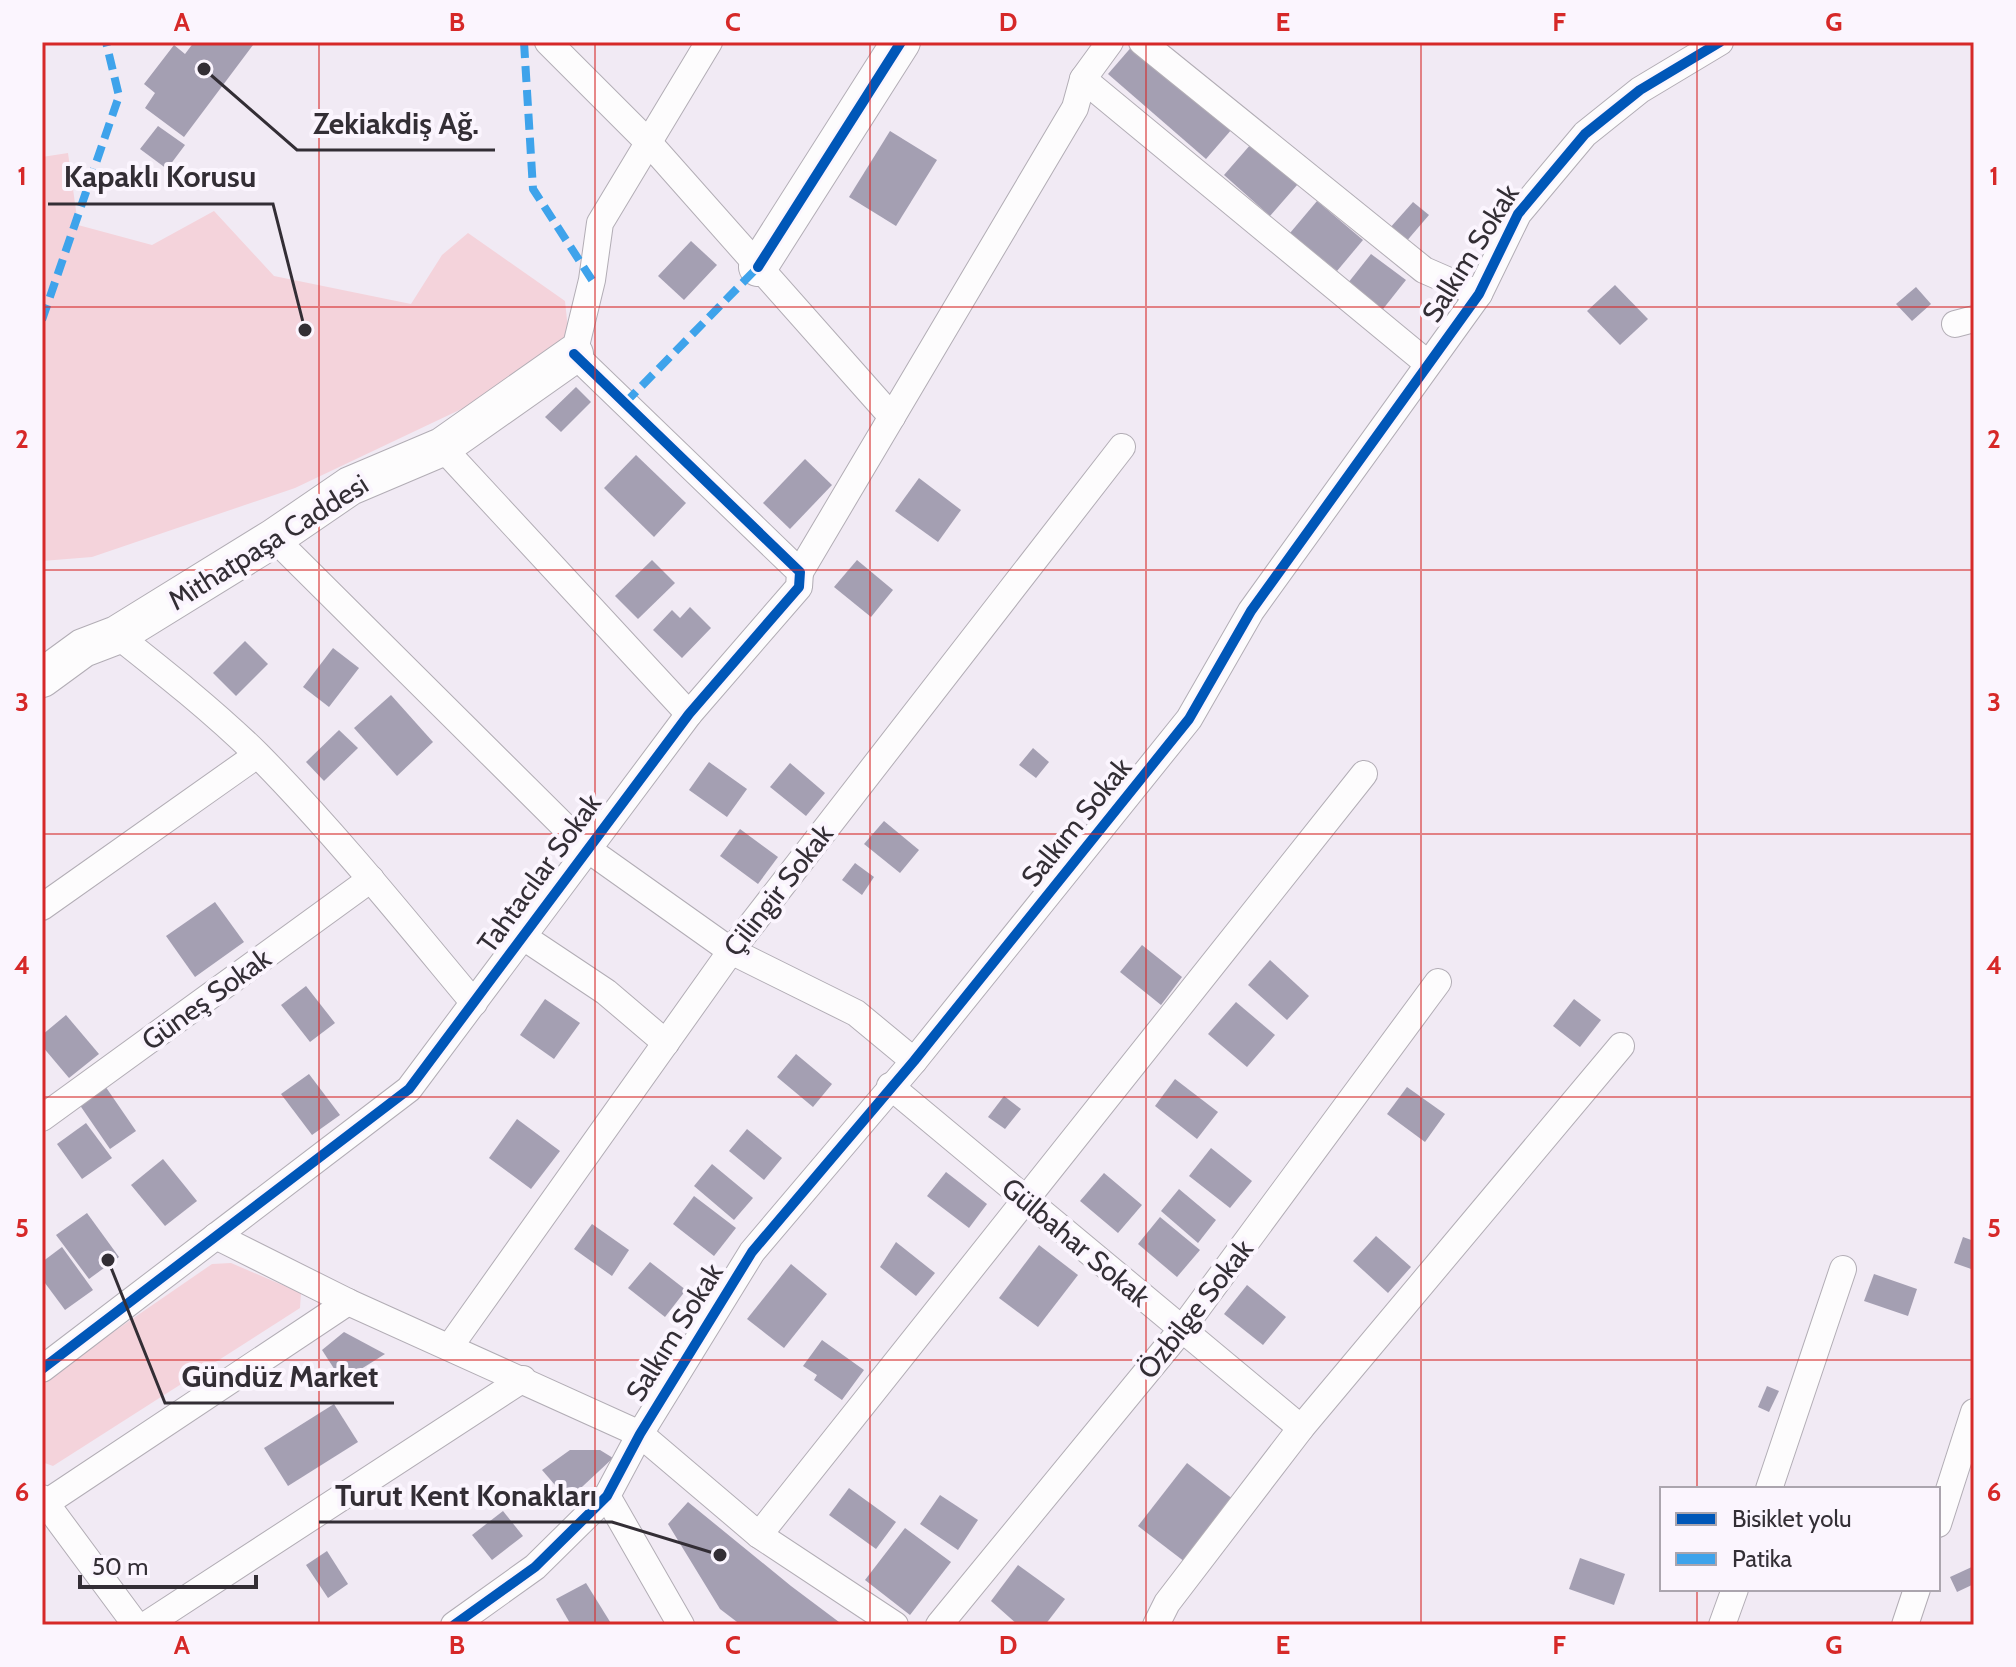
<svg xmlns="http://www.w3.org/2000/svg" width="2016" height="1667" font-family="Cabin,sans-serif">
  <rect width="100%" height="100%" fill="#f1eaf4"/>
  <g fill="#f4d3db">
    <path d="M 68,153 L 78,225 L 152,245 L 214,211 L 274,276 L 411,304 L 442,255 L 468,233 L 565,301 L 571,357 L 295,488 L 92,557 L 42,561 L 42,157 Z"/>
    <path d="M 231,1263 L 301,1293 L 300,1308 L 53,1466 L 42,1462 L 42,1381 L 212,1264 Z"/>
  </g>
  <g fill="#a49fb2">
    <path d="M 194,42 L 248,42 L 253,45 L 184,137 L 145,108 L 155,93 L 144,84 L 174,45 L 185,54 Z"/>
    <path d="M 1134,44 L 1232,129 L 1206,159 L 1108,74 Z"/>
    <path d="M 158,126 L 185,145 L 167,169 L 140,149 Z"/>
    <path d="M 890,131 L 937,160 L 896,226 L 849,197 Z"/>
    <path d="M 1251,144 L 1298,184 L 1270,216 L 1224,175 Z"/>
    <path d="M 1317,201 L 1363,240 L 1337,271 L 1290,233 Z"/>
    <path d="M 1413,202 L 1429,215 L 1405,243 L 1389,229 Z"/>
    <path d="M 691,241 L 717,265 L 684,300 L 658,276 Z"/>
    <path d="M 1371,254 L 1406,280 L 1383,309 L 1348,283 Z"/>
    <path d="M 1615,285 L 1648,319 L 1620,345 L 1587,311 Z"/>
    <path d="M 1916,287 L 1931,304 L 1912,321 L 1896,304 Z"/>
    <path d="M 576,387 L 591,402 L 561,432 L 545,417 Z"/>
    <path d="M 636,455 L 686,503 L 654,537 L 604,488 Z"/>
    <path d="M 805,459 L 832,485 L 790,529 L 763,503 Z"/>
    <path d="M 919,478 L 961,510 L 938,542 L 895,511 Z"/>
    <path d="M 652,560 L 675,583 L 638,619 L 615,596 Z"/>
    <path d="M 857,560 L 893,590 L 871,617 L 834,587 Z"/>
    <path d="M 690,607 L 711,628 L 682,658 L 653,630 L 672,610 L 680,618 Z"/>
    <path d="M 245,641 L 268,664 L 236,696 L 213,673 Z"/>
    <path d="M 333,648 L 359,668 L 329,707 L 303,687 Z"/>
    <path d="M 391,695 L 433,742 L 397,776 L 354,728 Z"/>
    <path d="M 339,730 L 358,748 L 324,781 L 306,762 Z"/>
    <path d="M 1033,748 L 1049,762 L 1036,778 L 1019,765 Z"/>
    <path d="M 709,762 L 747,789 L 727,817 L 689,790 Z"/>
    <path d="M 790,763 L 825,793 L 806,816 L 770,787 Z"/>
    <path d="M 884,821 L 919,850 L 900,873 L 864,844 Z"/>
    <path d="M 740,829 L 778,857 L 758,884 L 720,856 Z"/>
    <path d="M 855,863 L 874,877 L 862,895 L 842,880 Z"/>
    <path d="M 215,902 L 244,942 L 195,977 L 166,936 Z"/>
    <path d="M 1142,945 L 1182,977 L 1161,1005 L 1120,972 Z"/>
    <path d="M 1270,960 L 1309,996 L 1287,1020 L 1248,985 Z"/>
    <path d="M 306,986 L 335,1023 L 310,1042 L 281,1005 Z"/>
    <path d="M 545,999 L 580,1023 L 554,1059 L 520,1035 Z"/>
    <path d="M 1574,999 L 1601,1020 L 1580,1047 L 1553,1026 Z"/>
    <path d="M 1236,1002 L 1275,1035 L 1247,1067 L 1208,1034 Z"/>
    <path d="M 66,1015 L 99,1054 L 69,1078 L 42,1046 L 42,1035 Z"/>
    <path d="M 796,1054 L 832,1084 L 813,1107 L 777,1077 Z"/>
    <path d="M 309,1074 L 340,1115 L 312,1135 L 281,1094 Z"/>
    <path d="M 1175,1079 L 1218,1112 L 1197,1139 L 1155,1106 Z"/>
    <path d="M 103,1083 L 136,1131 L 110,1149 L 77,1101 Z"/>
    <path d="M 1407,1087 L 1445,1114 L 1425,1142 L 1387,1114 Z"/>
    <path d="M 1004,1096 L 1021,1109 L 1005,1129 L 988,1117 Z"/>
    <path d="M 517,1119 L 560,1151 L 531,1189 L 489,1158 Z"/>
    <path d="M 86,1123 L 112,1158 L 82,1179 L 57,1144 Z"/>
    <path d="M 747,1129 L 782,1158 L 764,1180 L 729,1151 Z"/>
    <path d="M 1211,1148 L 1252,1181 L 1230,1208 L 1189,1176 Z"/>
    <path d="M 163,1159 L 197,1201 L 165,1226 L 131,1185 Z"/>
    <path d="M 712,1164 L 753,1198 L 734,1220 L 694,1186 Z"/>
    <path d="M 946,1172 L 987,1204 L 969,1228 L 927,1196 Z"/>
    <path d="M 1104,1173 L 1142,1205 L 1118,1233 L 1080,1201 Z"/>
    <path d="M 1179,1189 L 1216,1220 L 1198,1243 L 1161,1211 Z"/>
    <path d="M 694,1196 L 736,1228 L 714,1256 L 673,1224 Z"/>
    <path d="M 87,1213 L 119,1257 L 89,1279 L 56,1235 Z"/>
    <path d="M 1160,1217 L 1200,1250 L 1177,1277 L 1138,1244 Z"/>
    <path d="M 592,1224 L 629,1250 L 612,1276 L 574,1249 Z"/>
    <path d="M 1376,1236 L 1411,1267 L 1388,1293 L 1353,1261 Z"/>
    <path d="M 1963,1237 L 1974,1241 L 1974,1270 L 1954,1263 Z"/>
    <path d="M 896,1242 L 935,1273 L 916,1296 L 880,1267 Z"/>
    <path d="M 1039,1245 L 1078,1275 L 1038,1327 L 999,1298 Z"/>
    <path d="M 62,1247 L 93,1290 L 65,1310 L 42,1279 L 42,1262 Z"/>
    <path d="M 650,1262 L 686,1290 L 665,1317 L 628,1288 Z"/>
    <path d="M 791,1264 L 827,1294 L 784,1348 L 747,1319 Z"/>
    <path d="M 1874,1274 L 1917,1289 L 1908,1316 L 1864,1301 Z"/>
    <path d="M 1247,1285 L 1286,1317 L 1263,1345 L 1224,1314 Z"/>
    <path d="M 344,1332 L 385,1354 L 342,1381 L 322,1350 Z"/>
    <path d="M 822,1340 L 864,1370 L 842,1400 L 814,1380 L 817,1375 L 803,1366 Z"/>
    <path d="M 1767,1386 L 1779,1391 L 1769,1412 L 1758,1407 Z"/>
    <path d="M 334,1404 L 358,1442 L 288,1486 L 264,1448 Z"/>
    <path d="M 570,1450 L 600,1450 L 613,1458 L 568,1500 L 542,1470 Z"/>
    <path d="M 1187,1463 L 1234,1500 L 1185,1562 L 1138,1526 Z"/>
    <path d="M 849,1488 L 896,1522 L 876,1549 L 829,1515 Z"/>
    <path d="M 940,1495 L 978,1520 L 958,1550 L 920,1524 Z"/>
    <path d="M 688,1502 L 791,1586 L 843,1625 L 741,1625 L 720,1609 L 668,1524 Z"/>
    <path d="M 503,1511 L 523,1536 L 492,1560 L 472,1535 Z"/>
    <path d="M 905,1528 L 951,1562 L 910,1615 L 865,1580 Z"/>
    <path d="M 327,1551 L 348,1584 L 328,1598 L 306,1565 Z"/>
    <path d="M 1580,1558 L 1625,1574 L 1614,1605 L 1569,1589 Z"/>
    <path d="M 1018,1565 L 1065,1599 L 1045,1625 L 1018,1625 L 991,1601 Z"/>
    <path d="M 1974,1566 L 1974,1584 L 1957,1592 L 1950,1577 Z"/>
    <path d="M 586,1583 L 612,1625 L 571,1625 L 556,1599 Z"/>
  </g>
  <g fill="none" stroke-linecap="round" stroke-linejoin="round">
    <g stroke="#b2adb5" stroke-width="28">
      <g id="street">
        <path d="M 548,42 L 650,144 L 892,417"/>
        <path d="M 1142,42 L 1424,270 L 1479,294"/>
        <path d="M 1083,79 L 1427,363"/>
        <path d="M 1955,324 L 1974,319"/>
        <path d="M 442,447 L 689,714"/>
        <path d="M 274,538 L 586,848 L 731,951 L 856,1013 L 914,1061"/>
        <path d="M 800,572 L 1075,108 L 1083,79 L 1110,42"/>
        <path d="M 117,635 C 165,673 213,711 257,754 C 334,832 404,919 474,1003"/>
        <path d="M 42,907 L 257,755"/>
        <path d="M 522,936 L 606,992 L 666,1043"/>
        <path d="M 890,1086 L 1301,1428"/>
        <path d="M 42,1118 L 371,879"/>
        <path d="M 216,1236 L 348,1302 L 640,1434 L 759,1535 L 895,1625"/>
        <path d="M 451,1345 L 731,951 L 1122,447"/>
        <path d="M 42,1369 L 409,1089 L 689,714 L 799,587 L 800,572 L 574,354 L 592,280 L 600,223 L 709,42"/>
        <path d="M 1769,1489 L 1843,1269"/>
        <path d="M 607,1496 L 681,1625"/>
        <path d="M 42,1498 L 136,1625"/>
        <path d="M 46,1503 L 348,1302"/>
        <path d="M 1938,1524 L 1974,1412"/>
        <path d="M 759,1535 L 1364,774"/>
        <path d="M 146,1625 L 523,1379"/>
        <path d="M 454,1625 L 535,1567 L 607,1496 L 640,1434 L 752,1252 L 914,1061 L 1189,719 L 1251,611 L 1479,294 L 1518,214 L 1585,134 L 1640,90 L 1720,42"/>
        <path d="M 939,1625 L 1182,1329 L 1438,982"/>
        <path d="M 1156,1625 L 1167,1603 L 1301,1428 L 1621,1046"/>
        <path d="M 1722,1625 L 1735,1589"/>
        <path d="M 1905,1625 L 1917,1589"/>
      </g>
    </g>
    <g stroke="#b2adb5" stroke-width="40">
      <g id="secondary">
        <path d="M 758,267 L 901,42"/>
        <path d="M 42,678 L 83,648 L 117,635 L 274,538 L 350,486 L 442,447 L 574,354"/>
      </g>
    </g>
    <use href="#street" stroke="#fdfcfd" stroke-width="26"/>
    <use href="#secondary" stroke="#fdfcfd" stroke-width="38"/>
    <g stroke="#3ea3eb" stroke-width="8" stroke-dasharray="16 8" stroke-linecap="butt">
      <path d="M 524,42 L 533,189 L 592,280"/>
      <path d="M 42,320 L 119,96 L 106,42"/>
      <path d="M 625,403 L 758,267"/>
    </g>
    <g stroke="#fbf5fe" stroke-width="15">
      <g id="cycleway">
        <path d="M 758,267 L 901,42"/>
        <path d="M 42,1369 L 409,1089 L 689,714 L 799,587 L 800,572 L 574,354"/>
        <path d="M 454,1625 L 535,1567 L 607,1496 L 640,1434 L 752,1252 L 914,1061 L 1189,719 L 1251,611 L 1479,294 L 1518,214 L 1585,134 L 1640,90 L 1720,42"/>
      </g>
    </g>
    <use href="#cycleway" stroke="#0057b8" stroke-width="10"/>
  </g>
  <path fill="none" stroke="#d62828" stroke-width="2" stroke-opacity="0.55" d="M 319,42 L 319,1625M 595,42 L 595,1625M 870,42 L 870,1625M 1146,42 L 1146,1625M 1421,42 L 1421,1625M 1697,42 L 1697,1489M 42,307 L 1974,307M 42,570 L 1974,570M 42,834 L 1974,834M 42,1097 L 1974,1097M 42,1360 L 1974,1360M 1697,1589 L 1697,1625"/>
  <g text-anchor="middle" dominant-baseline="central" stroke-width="8" stroke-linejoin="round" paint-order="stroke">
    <g font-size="28" fill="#332e35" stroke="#fbf5fe">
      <text transform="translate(1470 253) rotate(-58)">Salkım Sokak</text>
      <text transform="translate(268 542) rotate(-32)">Mithatpaşa Caddesi</text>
      <text transform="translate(1076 822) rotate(-51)">Salkım Sokak</text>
      <text transform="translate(539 873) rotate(-54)">Tahtacılar Sokak</text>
      <text transform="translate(778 890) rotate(-52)">Çilingir Sokak</text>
      <text transform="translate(206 999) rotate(-36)">Güneş Sokak</text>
      <text transform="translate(1076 1242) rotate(40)">Gülbahar Sokak</text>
      <text transform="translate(1195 1309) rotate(-52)">Özbilge Sokak</text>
      <text transform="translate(674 1332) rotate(-58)">Salkım Sokak</text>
    </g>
  </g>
  <path fill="none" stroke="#332e35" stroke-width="3" d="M204 69L297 150H495M305 330L273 204H48M108 1260L165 1403H394M720 1555L612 1522H319"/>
  <g fill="#332e35" stroke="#fbf5fe" stroke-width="3">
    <circle cx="204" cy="69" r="8"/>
    <circle cx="305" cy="330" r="8"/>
    <circle cx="108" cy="1260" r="8"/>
    <circle cx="720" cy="1555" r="8"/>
  </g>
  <g font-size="30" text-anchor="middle" font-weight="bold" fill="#332e35" stroke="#fbf5fe" stroke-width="8" stroke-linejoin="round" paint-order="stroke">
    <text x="396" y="134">Zekiakdiş Ağ.</text>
    <text x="160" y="187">Kapaklı Korusu</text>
    <text x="280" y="1387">Gündüz Market</text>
    <text x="466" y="1506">Turut Kent Konakları</text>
  </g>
  <rect width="2016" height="1667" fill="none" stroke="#fbf5fe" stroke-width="88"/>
  <rect x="1660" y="1487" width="280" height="104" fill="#fbf5fe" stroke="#aba5ae" stroke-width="2"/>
  <rect x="1676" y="1513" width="40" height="12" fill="#0057b8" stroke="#aba5ae" stroke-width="2"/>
  <text x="1732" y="1527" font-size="24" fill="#332e35">Bisiklet yolu</text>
  <rect x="1676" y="1553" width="40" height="12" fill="#3ea3eb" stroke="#aba5ae" stroke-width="2"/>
  <text x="1732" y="1567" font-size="24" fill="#332e35">Patika</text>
  <path d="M80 1575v12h176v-12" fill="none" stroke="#332e35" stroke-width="4"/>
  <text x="92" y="1575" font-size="24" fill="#332e35" stroke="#fbf5fe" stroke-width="6" paint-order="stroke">50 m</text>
  <rect x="44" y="44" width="1928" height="1579" fill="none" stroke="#d62828" stroke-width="3"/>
  <g font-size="26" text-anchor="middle" font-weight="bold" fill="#d62828">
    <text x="182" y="31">A</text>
    <text x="457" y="31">B</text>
    <text x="733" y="31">C</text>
    <text x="1008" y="31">D</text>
    <text x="1283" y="31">E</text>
    <text x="1559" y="31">F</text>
    <text x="1834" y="31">G</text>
    <text x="22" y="185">1</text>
    <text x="1994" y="185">1</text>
    <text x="22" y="448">2</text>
    <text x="1994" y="448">2</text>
    <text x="22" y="711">3</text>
    <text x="1994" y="711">3</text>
    <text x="22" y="974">4</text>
    <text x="1994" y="974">4</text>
    <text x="22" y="1237">5</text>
    <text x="1994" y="1237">5</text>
    <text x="22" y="1501">6</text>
    <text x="1994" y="1501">6</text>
    <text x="182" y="1654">A</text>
    <text x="457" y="1654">B</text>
    <text x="733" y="1654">C</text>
    <text x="1008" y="1654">D</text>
    <text x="1283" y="1654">E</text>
    <text x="1559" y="1654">F</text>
    <text x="1834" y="1654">G</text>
  </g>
</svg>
